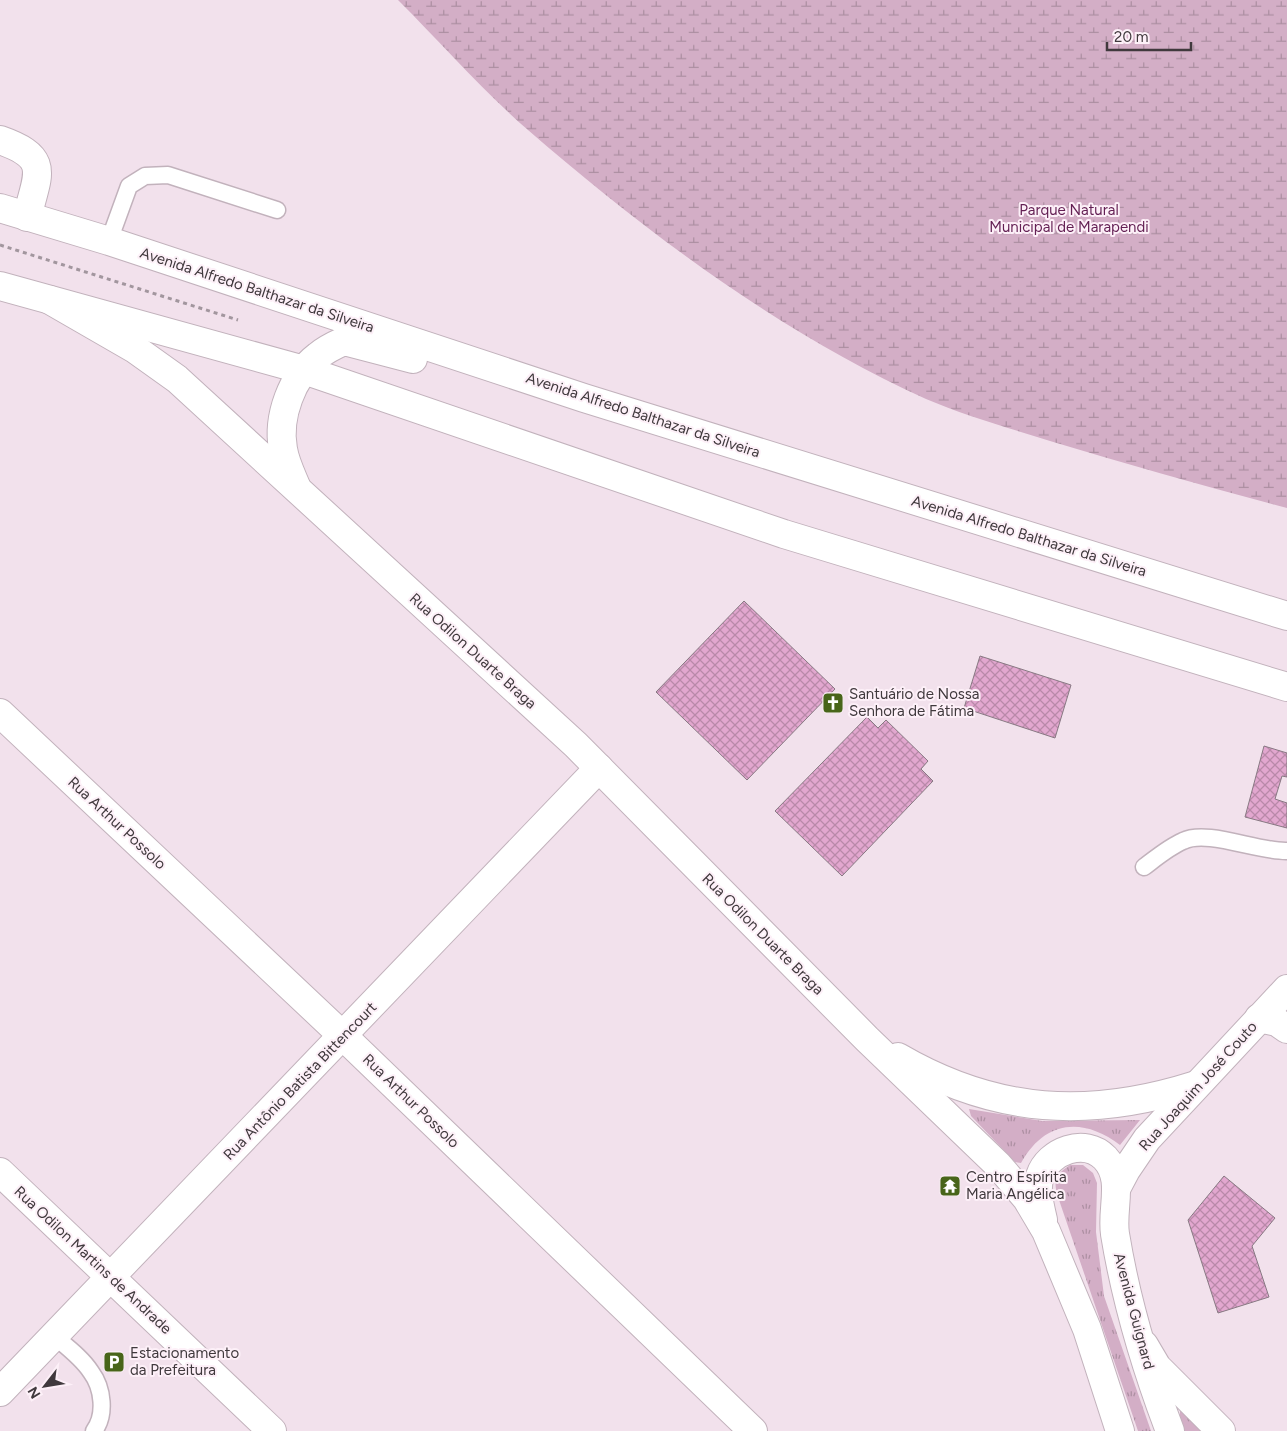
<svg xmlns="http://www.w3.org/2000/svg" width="1287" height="1431" font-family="Figtree,sans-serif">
  <defs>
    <pattern id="grass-tufts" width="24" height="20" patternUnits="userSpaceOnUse" patternTransform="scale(1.25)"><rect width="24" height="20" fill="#d3aec6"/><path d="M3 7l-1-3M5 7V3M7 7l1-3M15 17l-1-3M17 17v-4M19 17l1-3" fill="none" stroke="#ad8fa2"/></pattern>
    <pattern id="wetland-marsh" width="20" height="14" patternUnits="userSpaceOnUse" patternTransform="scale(1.25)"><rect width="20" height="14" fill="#d3aec6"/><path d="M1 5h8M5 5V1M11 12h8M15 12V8" fill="none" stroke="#ad8fa2"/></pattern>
    <pattern id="building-cross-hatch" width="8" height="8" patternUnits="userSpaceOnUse" patternTransform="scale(1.25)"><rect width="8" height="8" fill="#e2a7cf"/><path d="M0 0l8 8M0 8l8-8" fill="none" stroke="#b989a9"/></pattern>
  </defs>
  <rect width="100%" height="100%" fill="#f2e1ec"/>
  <g fill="url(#grass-tufts)">
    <path d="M 969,1109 L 1042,1121 L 1140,1120 L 1120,1145 C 1083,1117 1045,1120 1021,1163 L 1015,1162 L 971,1116 Z"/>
    <path d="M 1070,1165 L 1083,1165 L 1093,1173 L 1097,1183 L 1096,1232 L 1104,1296 L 1151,1431 L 1138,1431 L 1058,1197 C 1053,1180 1055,1175 1070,1165 Z"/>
    <path d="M 1180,1409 L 1204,1431 L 1183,1431 L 1180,1422 Z"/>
  </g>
  <path fill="url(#wetland-marsh)" d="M 398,0 L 1287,0 L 1287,508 C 1208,487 1129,465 1050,441 C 1009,428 966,416 926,399 C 782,334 647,233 528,130 C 482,90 441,43 398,0 Z"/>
  <g fill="url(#building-cross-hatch)" stroke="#887983">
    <path d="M 744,601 L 835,689 L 747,780 L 656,692 Z"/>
    <path d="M 980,656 L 1071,685 L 1055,738 L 964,708 Z"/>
    <path d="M 867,717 L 878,728 L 886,720 L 928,761 L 921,769 L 933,781 L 842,876 L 775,811 Z"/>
    <path d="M 1264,746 L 1287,753 L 1287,777 L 1282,776 L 1275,799 L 1287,803 L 1287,828 L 1245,817 Z"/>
    <path d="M 1224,1176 L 1275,1218 L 1252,1246 L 1269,1297 L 1218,1313 L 1188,1220 Z"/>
  </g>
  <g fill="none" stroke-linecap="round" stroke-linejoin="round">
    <g stroke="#c2b2bc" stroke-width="19">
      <g id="lane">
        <path d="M 109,241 L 129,186 L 145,176 L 168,175 L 277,210"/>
        <path d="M 1144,867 C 1156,858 1169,847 1183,841 C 1207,829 1258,852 1287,851"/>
        <path d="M 54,1336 C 67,1347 82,1358 91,1372 C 103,1388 106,1415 94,1431"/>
      </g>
    </g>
    <g stroke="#c2b2bc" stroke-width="30">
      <g id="street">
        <path d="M 0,140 C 51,158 38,173 27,217"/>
        <path d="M 0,713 L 343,1036 L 753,1431"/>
        <path d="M 0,1172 L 272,1431"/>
        <path d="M 1144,1345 L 1157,1367 L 1221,1431"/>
      </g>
    </g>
    <g stroke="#c2b2bc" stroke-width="30">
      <g id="secondary">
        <path d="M 0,208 L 109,241 L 584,398 L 1287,616"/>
        <path d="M 0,286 L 304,370 L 784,534 L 1287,687"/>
        <path d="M 50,300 L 135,349 L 177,379 L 576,745 L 867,1039 L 998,1165 L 1027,1199 L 1046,1231 L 1087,1329 L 1120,1431"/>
        <path d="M 296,486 C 291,474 285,462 283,449 C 277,417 292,376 318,356 C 326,349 335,345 344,341 L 413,359"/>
        <path d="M 1259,1018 L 1277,1022 L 1287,1029"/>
        <path d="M 898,1057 C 996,1114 1089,1119 1196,1085"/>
        <path d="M 1117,1187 L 1126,1170 L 1147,1139 L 1287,989"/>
        <path d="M 1043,1220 C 1040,1206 1035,1190 1040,1176 C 1048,1151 1085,1137 1105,1158 C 1125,1179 1111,1208 1115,1234 C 1126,1301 1146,1368 1170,1431"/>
        <path d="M 0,1392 L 599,768"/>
      </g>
    </g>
    <path stroke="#a2969e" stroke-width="3" stroke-dasharray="4 4" stroke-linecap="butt" d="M 0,245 L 238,320"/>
    <use href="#lane" stroke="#fff" stroke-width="16"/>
    <use href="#street" stroke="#fff" stroke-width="28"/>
    <use href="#secondary" stroke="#fff" stroke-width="28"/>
  </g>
  <defs>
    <g id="church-square" transform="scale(1.125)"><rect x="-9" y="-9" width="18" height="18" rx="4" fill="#486519" stroke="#fdf0f8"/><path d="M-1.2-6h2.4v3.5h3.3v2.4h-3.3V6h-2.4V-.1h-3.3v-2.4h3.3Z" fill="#fff"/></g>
    <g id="temple-square" transform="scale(1.125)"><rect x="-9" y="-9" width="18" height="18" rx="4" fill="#486519" stroke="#fdf0f8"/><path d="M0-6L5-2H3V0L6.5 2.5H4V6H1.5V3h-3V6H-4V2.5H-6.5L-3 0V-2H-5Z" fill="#fff"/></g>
    <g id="parking-square" transform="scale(1.125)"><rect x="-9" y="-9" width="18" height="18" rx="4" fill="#486519" stroke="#fdf0f8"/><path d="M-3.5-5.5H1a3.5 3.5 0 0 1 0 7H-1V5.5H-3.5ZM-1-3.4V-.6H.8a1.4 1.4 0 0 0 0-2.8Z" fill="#fff"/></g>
  </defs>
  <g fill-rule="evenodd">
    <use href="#church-square" x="833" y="703"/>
    <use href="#temple-square" x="950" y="1186"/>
    <use href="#parking-square" x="114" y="1362"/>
  </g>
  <g text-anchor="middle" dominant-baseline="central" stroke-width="4" stroke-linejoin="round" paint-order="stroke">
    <g font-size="15" fill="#631f53" stroke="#fdf0f8">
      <text x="1069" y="210">Parque Natural<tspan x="1069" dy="17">Municipal de Marapendi</tspan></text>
    </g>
    <g font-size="15" fill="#40393d" stroke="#fdf0f8">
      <text transform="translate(257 290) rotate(18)">Avenida Alfredo Balthazar da Silveira</text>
      <text transform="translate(643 415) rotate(18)">Avenida Alfredo Balthazar da Silveira</text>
      <text transform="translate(1029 536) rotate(17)">Avenida Alfredo Balthazar da Silveira</text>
      <text transform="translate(473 651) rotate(42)">Rua Odilon Duarte Braga</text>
      <text transform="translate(117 823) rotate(43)">Rua Arthur Possolo</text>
      <text transform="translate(763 934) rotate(45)">Rua Odilon Duarte Braga</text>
      <text transform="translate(300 1081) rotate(-46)">Rua Antônio Batista Bittencourt</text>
      <text transform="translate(1198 1086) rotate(-48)">Rua Joaquim José Couto</text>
      <text transform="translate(411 1101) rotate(44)">Rua Arthur Possolo</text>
      <text transform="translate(93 1260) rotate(43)">Rua Odilon Martins de Andrade</text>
      <text transform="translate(1134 1311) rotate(75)">Avenida Guignard</text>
    </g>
    <g font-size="15" fill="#40393d" stroke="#fdf0f8" text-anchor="start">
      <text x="849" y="694">Santuário de Nossa<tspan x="849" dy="17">Senhora de Fátima</tspan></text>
      <text x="966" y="1177">Centro Espírita<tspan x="966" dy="17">Maria Angélica</tspan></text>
      <text x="130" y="1353">Estacionamento<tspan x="130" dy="17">da Prefeitura</tspan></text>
    </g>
  </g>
  <g transform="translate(45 1386) rotate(239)" stroke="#fdf0f8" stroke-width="4" paint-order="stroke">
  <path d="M0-4L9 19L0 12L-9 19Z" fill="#40393d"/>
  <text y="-8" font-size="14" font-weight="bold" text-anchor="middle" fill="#40393d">N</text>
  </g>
  <path d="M1107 42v8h84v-8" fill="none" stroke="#40393d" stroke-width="2.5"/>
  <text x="1114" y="42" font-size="15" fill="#40393d" stroke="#fdf0f8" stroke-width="4" paint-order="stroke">20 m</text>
</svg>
